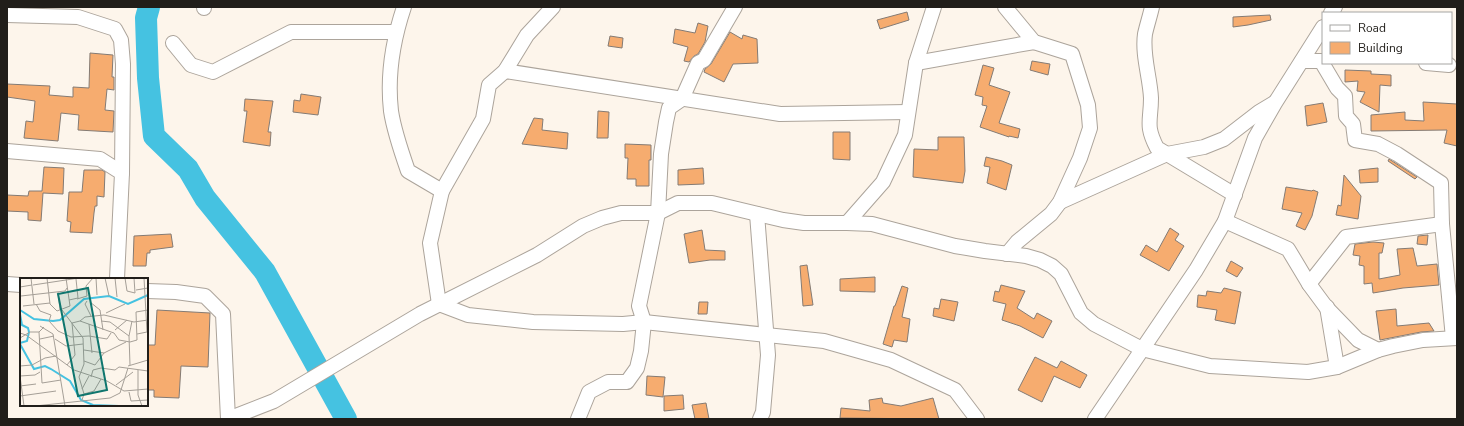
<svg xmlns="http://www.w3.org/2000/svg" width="1464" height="426" font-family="'Nunito Sans',sans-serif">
  <rect width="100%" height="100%" fill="#fdf5eb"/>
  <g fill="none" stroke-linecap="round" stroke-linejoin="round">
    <path stroke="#45c2e1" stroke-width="22" d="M 149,7 L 146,18 L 148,78 L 154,136 L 188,169 L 205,198 L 265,272 L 346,419"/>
  </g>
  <g fill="#f6ac6f" stroke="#847b74">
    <path d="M 907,12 L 909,20 L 880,29 L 877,20 Z"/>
    <path d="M 1270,15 L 1271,20 L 1248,25 L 1233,27 L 1233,17 Z"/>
    <path d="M 698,23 L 708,26 L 705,42 L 698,54 L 694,56 L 689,62 L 684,61 L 688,47 L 673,43 L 675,29 L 695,33 Z"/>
    <path d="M 730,32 L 742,39 L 743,35 L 757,39 L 758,63 L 733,64 L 724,82 L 704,72 L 705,69 L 711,64 Z"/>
    <path d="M 610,36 L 623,38 L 622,48 L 608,46 Z"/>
    <path d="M 90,53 L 113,55 L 112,77 L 114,77 L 114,90 L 107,89 L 105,110 L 114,111 L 113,132 L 78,130 L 79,115 L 61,113 L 58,141 L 24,138 L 26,121 L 33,122 L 35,101 L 7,97 L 7,84 L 50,86 L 49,95 L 73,97 L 73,87 L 89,88 Z"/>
    <path d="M 1032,61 L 1050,64 L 1048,75 L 1030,70 Z"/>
    <path d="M 983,65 L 994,68 L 989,85 L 1010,92 L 999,123 L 1020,129 L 1018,138 L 1009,136 L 1009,137 L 980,127 L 987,106 L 982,105 L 983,97 L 975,95 Z"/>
    <path d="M 1345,70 L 1371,71 L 1371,74 L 1391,75 L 1391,86 L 1380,85 L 1379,112 L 1360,102 L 1365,92 L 1357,91 L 1358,81 L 1345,82 Z"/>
    <path d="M 301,94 L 321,97 L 318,115 L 293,112 L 294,100 L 300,101 Z"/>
    <path d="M 245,99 L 273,101 L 268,132 L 271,132 L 270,146 L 243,142 L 247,111 L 244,111 Z"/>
    <path d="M 1423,102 L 1457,104 L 1457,146 L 1444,143 L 1447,130 L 1371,131 L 1371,115 L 1405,112 L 1405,120 L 1424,121 Z"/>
    <path d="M 1323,103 L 1327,122 L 1307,126 L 1305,106 Z"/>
    <path d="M 598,111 L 609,112 L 608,138 L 597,138 Z"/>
    <path d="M 534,118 L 543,119 L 542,130 L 568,133 L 567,149 L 522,144 Z"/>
    <path d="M 833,132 L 850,132 L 850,160 L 833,159 Z"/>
    <path d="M 938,137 L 964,137 L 965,171 L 963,183 L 913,177 L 914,149 L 938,150 Z"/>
    <path d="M 625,144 L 651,145 L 651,160 L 649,160 L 649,186 L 636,186 L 636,179 L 627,179 L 628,158 L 625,158 Z"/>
    <path d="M 986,157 L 1002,161 L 1012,165 L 1006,190 L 987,183 L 990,167 L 984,166 Z"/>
    <path d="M 1389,159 L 1417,177 L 1415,179 L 1388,161 Z"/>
    <path d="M 44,167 L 64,168 L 63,194 L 43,193 L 41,221 L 28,220 L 28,212 L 7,211 L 7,195 L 28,196 L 29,191 L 42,191 Z"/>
    <path d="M 703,168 L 704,184 L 678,185 L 678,170 Z"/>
    <path d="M 1378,168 L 1378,182 L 1360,183 L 1359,170 Z"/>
    <path d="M 84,170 L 102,170 L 105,172 L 104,197 L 97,196 L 97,206 L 95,206 L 94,213 L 92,233 L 70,232 L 71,222 L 67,221 L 69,192 L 82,192 Z"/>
    <path d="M 1344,175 L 1361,196 L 1358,219 L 1336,215 L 1338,205 L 1341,206 Z"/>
    <path d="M 1286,187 L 1312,191 L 1313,190 L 1318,192 L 1312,216 L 1305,230 L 1296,226 L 1302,213 L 1282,209 Z"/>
    <path d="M 1170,228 L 1179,234 L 1175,240 L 1184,246 L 1169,271 L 1140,255 L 1146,245 L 1157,252 Z"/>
    <path d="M 702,230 L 705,250 L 725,251 L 725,260 L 710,260 L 689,263 L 684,234 Z"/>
    <path d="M 171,234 L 173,247 L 150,250 L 150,253 L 147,253 L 146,266 L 133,266 L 134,236 Z"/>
    <path d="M 1428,235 L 1427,245 L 1417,244 L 1418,236 Z"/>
    <path d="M 1373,242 L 1384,243 L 1382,253 L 1379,253 L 1379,279 L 1400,275 L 1397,249 L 1413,248 L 1417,266 L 1437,264 L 1439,285 L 1403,288 L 1373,293 L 1372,283 L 1364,284 L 1364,266 L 1359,265 L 1360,256 L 1353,255 L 1355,244 Z"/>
    <path d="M 1231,261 L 1243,268 L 1237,277 L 1226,271 Z"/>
    <path d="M 807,265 L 813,305 L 803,306 L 800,266 Z"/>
    <path d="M 875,277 L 875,292 L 840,291 L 840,279 Z"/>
    <path d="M 1001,285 L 1025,291 L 1017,308 L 1034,319 L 1037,313 L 1052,321 L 1043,338 L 1020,326 L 1002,320 L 1006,304 L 993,301 L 995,291 L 999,292 Z"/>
    <path d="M 902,286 L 908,288 L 902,317 L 910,319 L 907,342 L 894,340 L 892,347 L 883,344 L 894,306 L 895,306 Z"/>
    <path d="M 1224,288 L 1241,292 L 1235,324 L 1215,320 L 1217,310 L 1197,307 L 1198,295 L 1206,296 L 1207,291 L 1221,293 Z"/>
    <path d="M 941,299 L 958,302 L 954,321 L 933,316 L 934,308 L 939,309 Z"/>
    <path d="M 699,302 L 708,302 L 707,314 L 698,314 Z"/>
    <path d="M 1396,309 L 1397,326 L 1429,323 L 1434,331 L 1421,332 L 1380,340 L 1376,311 Z"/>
    <path d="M 157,310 L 210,313 L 208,367 L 181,366 L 179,398 L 154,397 L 154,390 L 147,390 L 147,345 L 155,345 Z"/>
    <path d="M 1035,357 L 1057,368 L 1061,361 L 1087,375 L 1080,388 L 1054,376 L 1042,402 L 1018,390 Z"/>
    <path d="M 647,376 L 665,377 L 663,397 L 646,395 Z"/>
    <path d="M 683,395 L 684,409 L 664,411 L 664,396 Z"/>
    <path d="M 882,398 L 883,403 L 901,406 L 933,398 L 939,419 L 840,418 L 841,408 L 870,411 L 869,400 Z"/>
    <path d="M 706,403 L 709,419 L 695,419 L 692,405 Z"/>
  </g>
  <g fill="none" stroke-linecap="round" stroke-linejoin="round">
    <g stroke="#aca49b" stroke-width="16">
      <g id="minor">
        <path d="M 404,7 C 393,40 387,76 391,111 C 394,131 401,151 408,171 L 442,191 L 430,243 L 439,304 L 468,315 L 533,322 L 623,324 L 644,322 L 824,341 L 891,360 L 955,390 L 977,419"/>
        <path d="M 1005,7 L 1034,42 L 1072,54 L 1088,105 L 1090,128 L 1080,158 L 1060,202 L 1051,214 L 1017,242 L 1007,254"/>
        <path d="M 1152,7 C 1150,16 1147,25 1145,34 C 1142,55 1150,77 1151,98 C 1151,121 1145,125 1157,148 L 1235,195"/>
        <path d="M 204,8 L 204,7"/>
        <path d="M 1331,13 L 1335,7"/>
        <path d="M 7,15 L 78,17 L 115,29 L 121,40 L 123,64 L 122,173"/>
        <path d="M 173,43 L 191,65 L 213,72 L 291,32 L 396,32"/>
        <path d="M 1302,61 L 1321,61 L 1337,88 L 1345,96 L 1346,116 L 1353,124 L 1355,140 L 1378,144 L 1397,154 L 1441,183 L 1442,224 L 1453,338"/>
        <path d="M 916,63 L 1034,42"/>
        <path d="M 1426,63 L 1449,65"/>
        <path d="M 505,71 L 780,114 L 908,112"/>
        <path d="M 7,151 L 100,159 L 122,173 L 117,279"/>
        <path d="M 442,191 L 483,119 L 489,85 L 505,71 L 527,35 L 553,7"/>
        <path d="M 1060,202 L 1167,154 L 1204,147 L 1224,139 L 1259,112 L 1274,103"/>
        <path d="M 757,214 L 768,355 L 763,412 L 760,419"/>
        <path d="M 1225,221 L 1288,249 L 1309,284 L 1326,307 L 1358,340 L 1378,350"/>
        <path d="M 847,223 L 883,182 L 905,135 L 916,63 L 934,7"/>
        <path d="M 7,284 L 21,285"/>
        <path d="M 1309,284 L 1346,237 L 1442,224"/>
        <path d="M 147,291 L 176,292 L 205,296 L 223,314 L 228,419"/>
        <path d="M 1327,307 L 1337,367"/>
        <path d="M 228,419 L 274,401 L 420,314 L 537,255 L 583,226 L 602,218 L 621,213 L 658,213 L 678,203 L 712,203 L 783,220 L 804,223 L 847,223 L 872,224 L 955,246 L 985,251 L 1026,256 L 1040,260 L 1052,266 L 1061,274 L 1081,313 L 1094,324 L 1142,349 L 1210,366 L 1308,372 L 1337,367 L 1378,350 L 1393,346 L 1423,340 L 1457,338"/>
        <path d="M 578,419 L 589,392 L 608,382 L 627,382 L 637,368 L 641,351 L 644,322 L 639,306 L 658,213 L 661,154 L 666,122 L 669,108 L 682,99 L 698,63 L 704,60 L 735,7"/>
        <path d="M 1095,419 L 1196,270 L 1225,221 L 1255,138 L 1275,103 L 1323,27"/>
      </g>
    </g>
    <use href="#minor" stroke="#fff" stroke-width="14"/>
  </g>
  <g transform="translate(20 278)">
    <rect width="128" height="128" fill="#fdf5eb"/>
    <path fill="none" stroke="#45c2e1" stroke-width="2" d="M 0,32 L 14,41 L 33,43 L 40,42 L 64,21 L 89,18 L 108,26 L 128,17M 0,36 L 2,47 L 8,50 L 9,54 L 7,63 L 0,65M 0,66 L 14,91 L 25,88 L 31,91 L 50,103 L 61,122 L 73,127 L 99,128"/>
    <path fill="none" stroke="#a59f97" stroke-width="1" d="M 11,0 L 14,26M 27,0 L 30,26 L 37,33 L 50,28 L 46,0M 76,0 L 77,17M 85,0 L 89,18M 95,0 L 97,19M 105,0 L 107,13 L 115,15 L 114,0M 13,7 L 59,0M 0,9 L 12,7M 116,12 L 128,10M 38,14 L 40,32M 1,18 L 45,13 L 47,10M 57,21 L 67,18 L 66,8 L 73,0M 49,22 L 58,20 L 56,1M 67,23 L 65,26 L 71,38M 70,24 L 80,32 L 83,52M 16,26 L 20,33 L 31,37 L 29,43 L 38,53 L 51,59 L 69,58 L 87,61 L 91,55M 3,28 L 30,25M 42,32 L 63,60 L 64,86 L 59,99 L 64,116 L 62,122M 86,35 L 105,26M 60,43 L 94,55 L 99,62 L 110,64 L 117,62 L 116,34 L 128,32M 81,43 L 90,44 L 109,58M 69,46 L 72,75M 20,48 L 33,56 L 45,128M 95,52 L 107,42M 19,54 L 22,105 L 41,102M 0,55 L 6,57 L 54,92 L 87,103 L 104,113 L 128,111M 117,56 L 127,54 L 124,0M 0,60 L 10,54 L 19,54 L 24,49M 20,61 L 34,58M 35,61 L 46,68 L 63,66M 64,72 L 84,75M 64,83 L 75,87 L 84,75 L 106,64M 47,87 L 55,77 L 52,45 L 60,43 L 65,39 L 84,37 L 114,44 L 128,42M 110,87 L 109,58 L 112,43M 0,88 L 12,87 L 25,80 L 36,78M 108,88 L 128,82M 118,92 L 118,117 L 122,128M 0,98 L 4,128M 0,98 L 15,97 L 20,94M 71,99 L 73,92 L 81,90 L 95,92 L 99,89 L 128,93M 96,107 L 113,94M 0,108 L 16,106M 62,111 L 69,98M 109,114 L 111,123 L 128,122M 64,116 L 74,113 L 81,101M 0,118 L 36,113M 15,128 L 90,120 L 100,115 L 108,90"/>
    <path fill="#0f766e" fill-opacity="0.15" stroke="#0f766e" stroke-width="2" d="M 68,10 L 87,112 L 58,118 L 38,16 Z"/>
    <rect width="128" height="128" fill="none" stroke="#211e1a" stroke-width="2"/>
  </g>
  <rect width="1464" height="426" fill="none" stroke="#211e1a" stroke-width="16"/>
  <rect x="1322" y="12" width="130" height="52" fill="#ffffff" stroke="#a6a5a3"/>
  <rect x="1330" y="25" width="20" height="6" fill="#ffffff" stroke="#a6a5a3"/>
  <text x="1358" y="32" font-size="12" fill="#211e1a">Road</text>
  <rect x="1330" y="42" width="20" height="12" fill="#f6ac6f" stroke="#a6a5a3"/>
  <text x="1358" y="52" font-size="12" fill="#211e1a">Building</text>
</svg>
